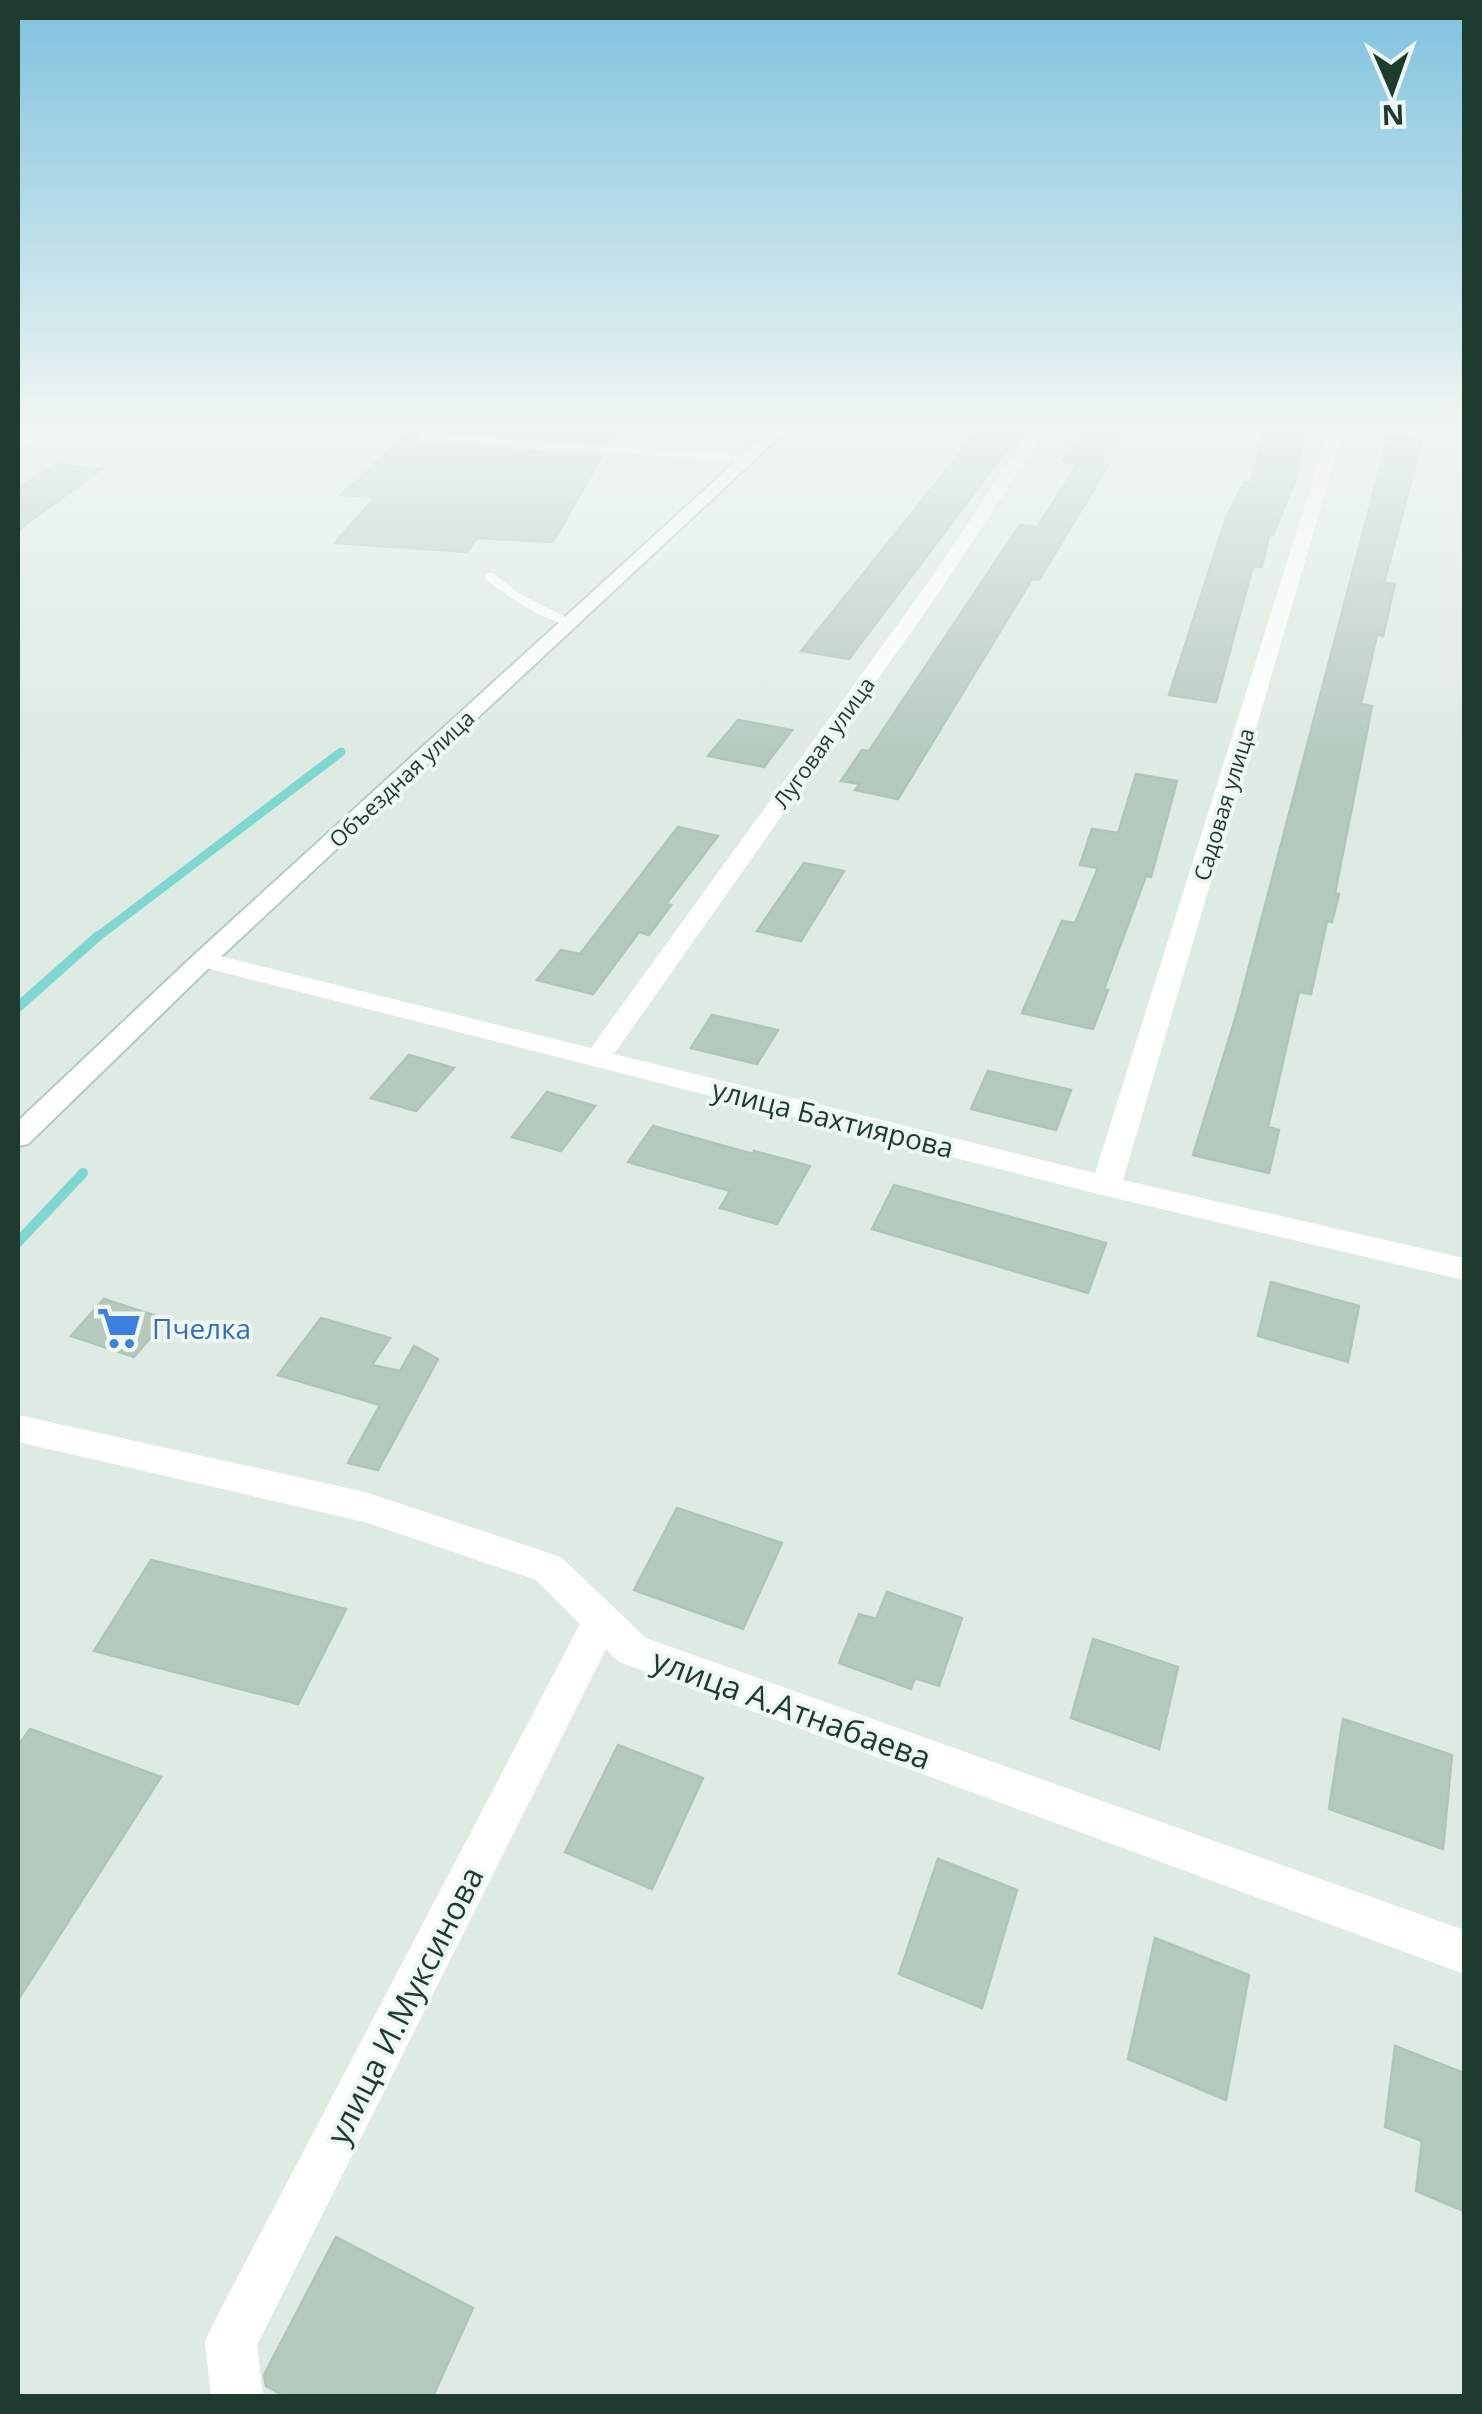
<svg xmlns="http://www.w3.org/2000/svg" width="1482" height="2414" font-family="'Open Sans',sans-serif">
  <rect width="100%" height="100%" fill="#ddebe2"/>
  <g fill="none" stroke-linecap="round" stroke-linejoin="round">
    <path stroke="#7fd7d2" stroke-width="9" d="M 96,938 L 341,752"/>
    <g stroke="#7fd7d2" stroke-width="10">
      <path d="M 18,1007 L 98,936"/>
      <path d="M 18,1242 L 83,1173"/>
    </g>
  </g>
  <g fill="#b5c9bd" stroke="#afc5b7" stroke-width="2.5">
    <path d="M 420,422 L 619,422 L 608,443 L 421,430 L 414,437 L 417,443 L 602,456 L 553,542 L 477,538 L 467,552 L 335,543 L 375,497 L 341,495 Z"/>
    <path d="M 985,422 L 1028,422 L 849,659 L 801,651 Z"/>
    <path d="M 1266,424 L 1305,428 L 1296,478 L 1273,535 L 1269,535 L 1262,567 L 1253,566 L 1216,702 L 1169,695 L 1226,518 L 1244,482 L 1251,483 Z"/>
    <path d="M 1086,426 L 1119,430 L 1100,461 L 1108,466 L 1039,580 L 1032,579 L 898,799 L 855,790 L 860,784 L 841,781 L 862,750 L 869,751 L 1020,525 L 1037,527 L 1078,464 L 1062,461 Z"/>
    <path d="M 1388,437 L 1422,441 L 1384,583 L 1395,584 L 1383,636 L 1377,635 L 1361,704 L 1372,706 L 1335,893 L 1339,894 L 1332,922 L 1327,921 L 1311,994 L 1299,992 L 1268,1127 L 1279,1130 L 1269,1173 L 1193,1155 L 1236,1016 Z"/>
    <path d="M 55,464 L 102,469 L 18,530 L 18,488 Z"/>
    <path d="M 738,720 L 792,730 L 764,767 L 708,756 Z"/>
    <path d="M 1136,774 L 1177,781 L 1151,877 L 1146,876 L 1104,989 L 1108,990 L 1093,1029 L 1022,1013 L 1062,921 L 1075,923 L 1098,868 L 1080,865 L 1092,829 L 1118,833 Z"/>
    <path d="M 678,827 L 718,836 L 666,904 L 671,905 L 649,935 L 639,932 L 593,994 L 537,980 L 561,950 L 580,954 Z"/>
    <path d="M 804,863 L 844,871 L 801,941 L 757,931 Z"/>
    <path d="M 712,1015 L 778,1030 L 757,1064 L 691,1048 Z"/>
    <path d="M 409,1055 L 454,1068 L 416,1111 L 371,1098 Z"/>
    <path d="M 988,1071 L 1071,1090 L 1056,1130 L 971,1109 Z"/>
    <path d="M 547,1092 L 595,1106 L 561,1151 L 512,1137 Z"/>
    <path d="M 653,1126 L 753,1154 L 754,1151 L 810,1166 L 777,1224 L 720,1208 L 730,1191 L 628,1162 Z"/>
    <path d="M 894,1185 L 1106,1243 L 1088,1293 L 872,1229 Z"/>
    <path d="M 1271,1282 L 1359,1306 L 1348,1362 L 1258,1336 Z"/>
    <path d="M 104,1299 L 166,1319 L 134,1357 L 71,1336 Z"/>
    <path d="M 321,1318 L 390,1338 L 372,1365 L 400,1371 L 414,1346 L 438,1359 L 378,1470 L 348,1463 L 380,1405 L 278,1375 Z"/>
    <path d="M 677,1508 L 782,1543 L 743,1629 L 634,1590 Z"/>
    <path d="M 151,1560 L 346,1609 L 298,1704 L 94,1651 Z"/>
    <path d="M 887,1592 L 962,1618 L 939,1686 L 915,1678 L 911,1689 L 839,1663 L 859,1614 L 876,1619 Z"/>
    <path d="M 1093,1639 L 1178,1667 L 1159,1749 L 1071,1718 Z"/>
    <path d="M 1343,1719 L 1452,1755 L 1443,1849 L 1329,1809 Z"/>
    <path d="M 30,1729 L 161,1777 L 18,2000 L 18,1746 Z"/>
    <path d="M 618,1745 L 703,1778 L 652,1889 L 565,1852 Z"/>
    <path d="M 938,1859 L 1017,1890 L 982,2008 L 899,1974 Z"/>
    <path d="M 1155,1938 L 1249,1975 L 1226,2100 L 1128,2059 Z"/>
    <path d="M 1395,2046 L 1464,2073 L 1464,2211 L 1416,2191 L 1422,2141 L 1385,2127 Z"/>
    <path d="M 336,2237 L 473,2308 L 433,2396 L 284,2396 L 266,2386 L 264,2375 Z"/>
  </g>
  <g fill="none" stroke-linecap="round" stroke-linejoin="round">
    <g stroke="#afccbc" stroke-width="4">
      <path id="secondary" d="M 779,422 L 795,422 L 212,965 L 28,1144 L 18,1146 L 18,1121 L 194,955 Z"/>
    </g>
    <g fill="#fff" fill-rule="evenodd">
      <path d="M 421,434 L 747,456 L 752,459 L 747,462 L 417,439 Z"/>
      <path d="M 485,573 L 493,573 L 520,594 L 575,622 C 557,632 501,591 485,579 Z"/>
    </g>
    <g fill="#fff" fill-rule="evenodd">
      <path d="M 47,422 L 65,422 L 18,451 L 18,441 Z"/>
      <path d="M 1036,422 L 1051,422 L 940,591 L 614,1054 L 1095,1173 L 1331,422 L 1346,422 L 1123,1180 L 1464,1258 L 1464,1280 L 1106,1196 L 194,965 L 190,960 L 203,952 L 591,1048 L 927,584 Z"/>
      <path d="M 18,1415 L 365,1492 L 549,1553 L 562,1558 L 646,1638 L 1464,1930 L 1464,1974 L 619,1662 L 606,1649 L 257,2345 L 263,2396 L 211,2396 L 205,2342 L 213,2324 L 580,1624 L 536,1580 L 365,1522 L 18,1442 Z"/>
    </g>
    <use href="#secondary" fill="#fff" fill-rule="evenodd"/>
  </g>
  <linearGradient id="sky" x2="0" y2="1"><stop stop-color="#7ec2df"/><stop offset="0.56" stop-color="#f0f6f2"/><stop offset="1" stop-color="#f0f6f2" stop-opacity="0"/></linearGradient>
  <rect width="1482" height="760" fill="url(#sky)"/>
  <defs>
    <g id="supermarket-bare" transform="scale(3.45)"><path d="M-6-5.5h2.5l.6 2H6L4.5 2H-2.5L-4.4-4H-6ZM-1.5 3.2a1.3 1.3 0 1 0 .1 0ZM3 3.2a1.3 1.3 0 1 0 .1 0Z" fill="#3f7fe0" stroke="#eef7f1" stroke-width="2.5" paint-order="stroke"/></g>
  </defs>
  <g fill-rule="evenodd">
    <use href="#supermarket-bare" x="119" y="1328"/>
  </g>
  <g text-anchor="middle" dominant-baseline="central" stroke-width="8" stroke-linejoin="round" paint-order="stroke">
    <g font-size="22" fill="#1d3c2d" stroke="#eef7f1">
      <text transform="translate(823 742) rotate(-54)">Луговая улица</text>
      <text transform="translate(401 778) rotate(-43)">Объездная улица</text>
      <text transform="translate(1223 804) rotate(-73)">Садовая улица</text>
    </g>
    <g font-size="28" fill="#1d3c2d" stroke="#eef7f1">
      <text transform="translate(833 1118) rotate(14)">улица Бахтиярова</text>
    </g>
    <g font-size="28" fill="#366cbe" stroke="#eef7f1" text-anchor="start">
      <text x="152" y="1328">Пчелка</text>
    </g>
    <g font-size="32" fill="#1d3c2d" stroke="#eef7f1">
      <text transform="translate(792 1708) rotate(20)">улица А.Атнабаева</text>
      <text transform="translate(404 2005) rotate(-63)">улица И.Муксинова</text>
    </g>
  </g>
  <rect width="1482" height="2414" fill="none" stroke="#1d3c2d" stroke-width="40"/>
  <g transform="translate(1392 90) rotate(178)" stroke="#eef7f1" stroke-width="8" paint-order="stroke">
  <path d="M0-8L18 38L0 25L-18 38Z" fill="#1d3c2d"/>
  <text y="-15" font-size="28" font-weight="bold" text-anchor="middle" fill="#1d3c2d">N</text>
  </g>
</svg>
